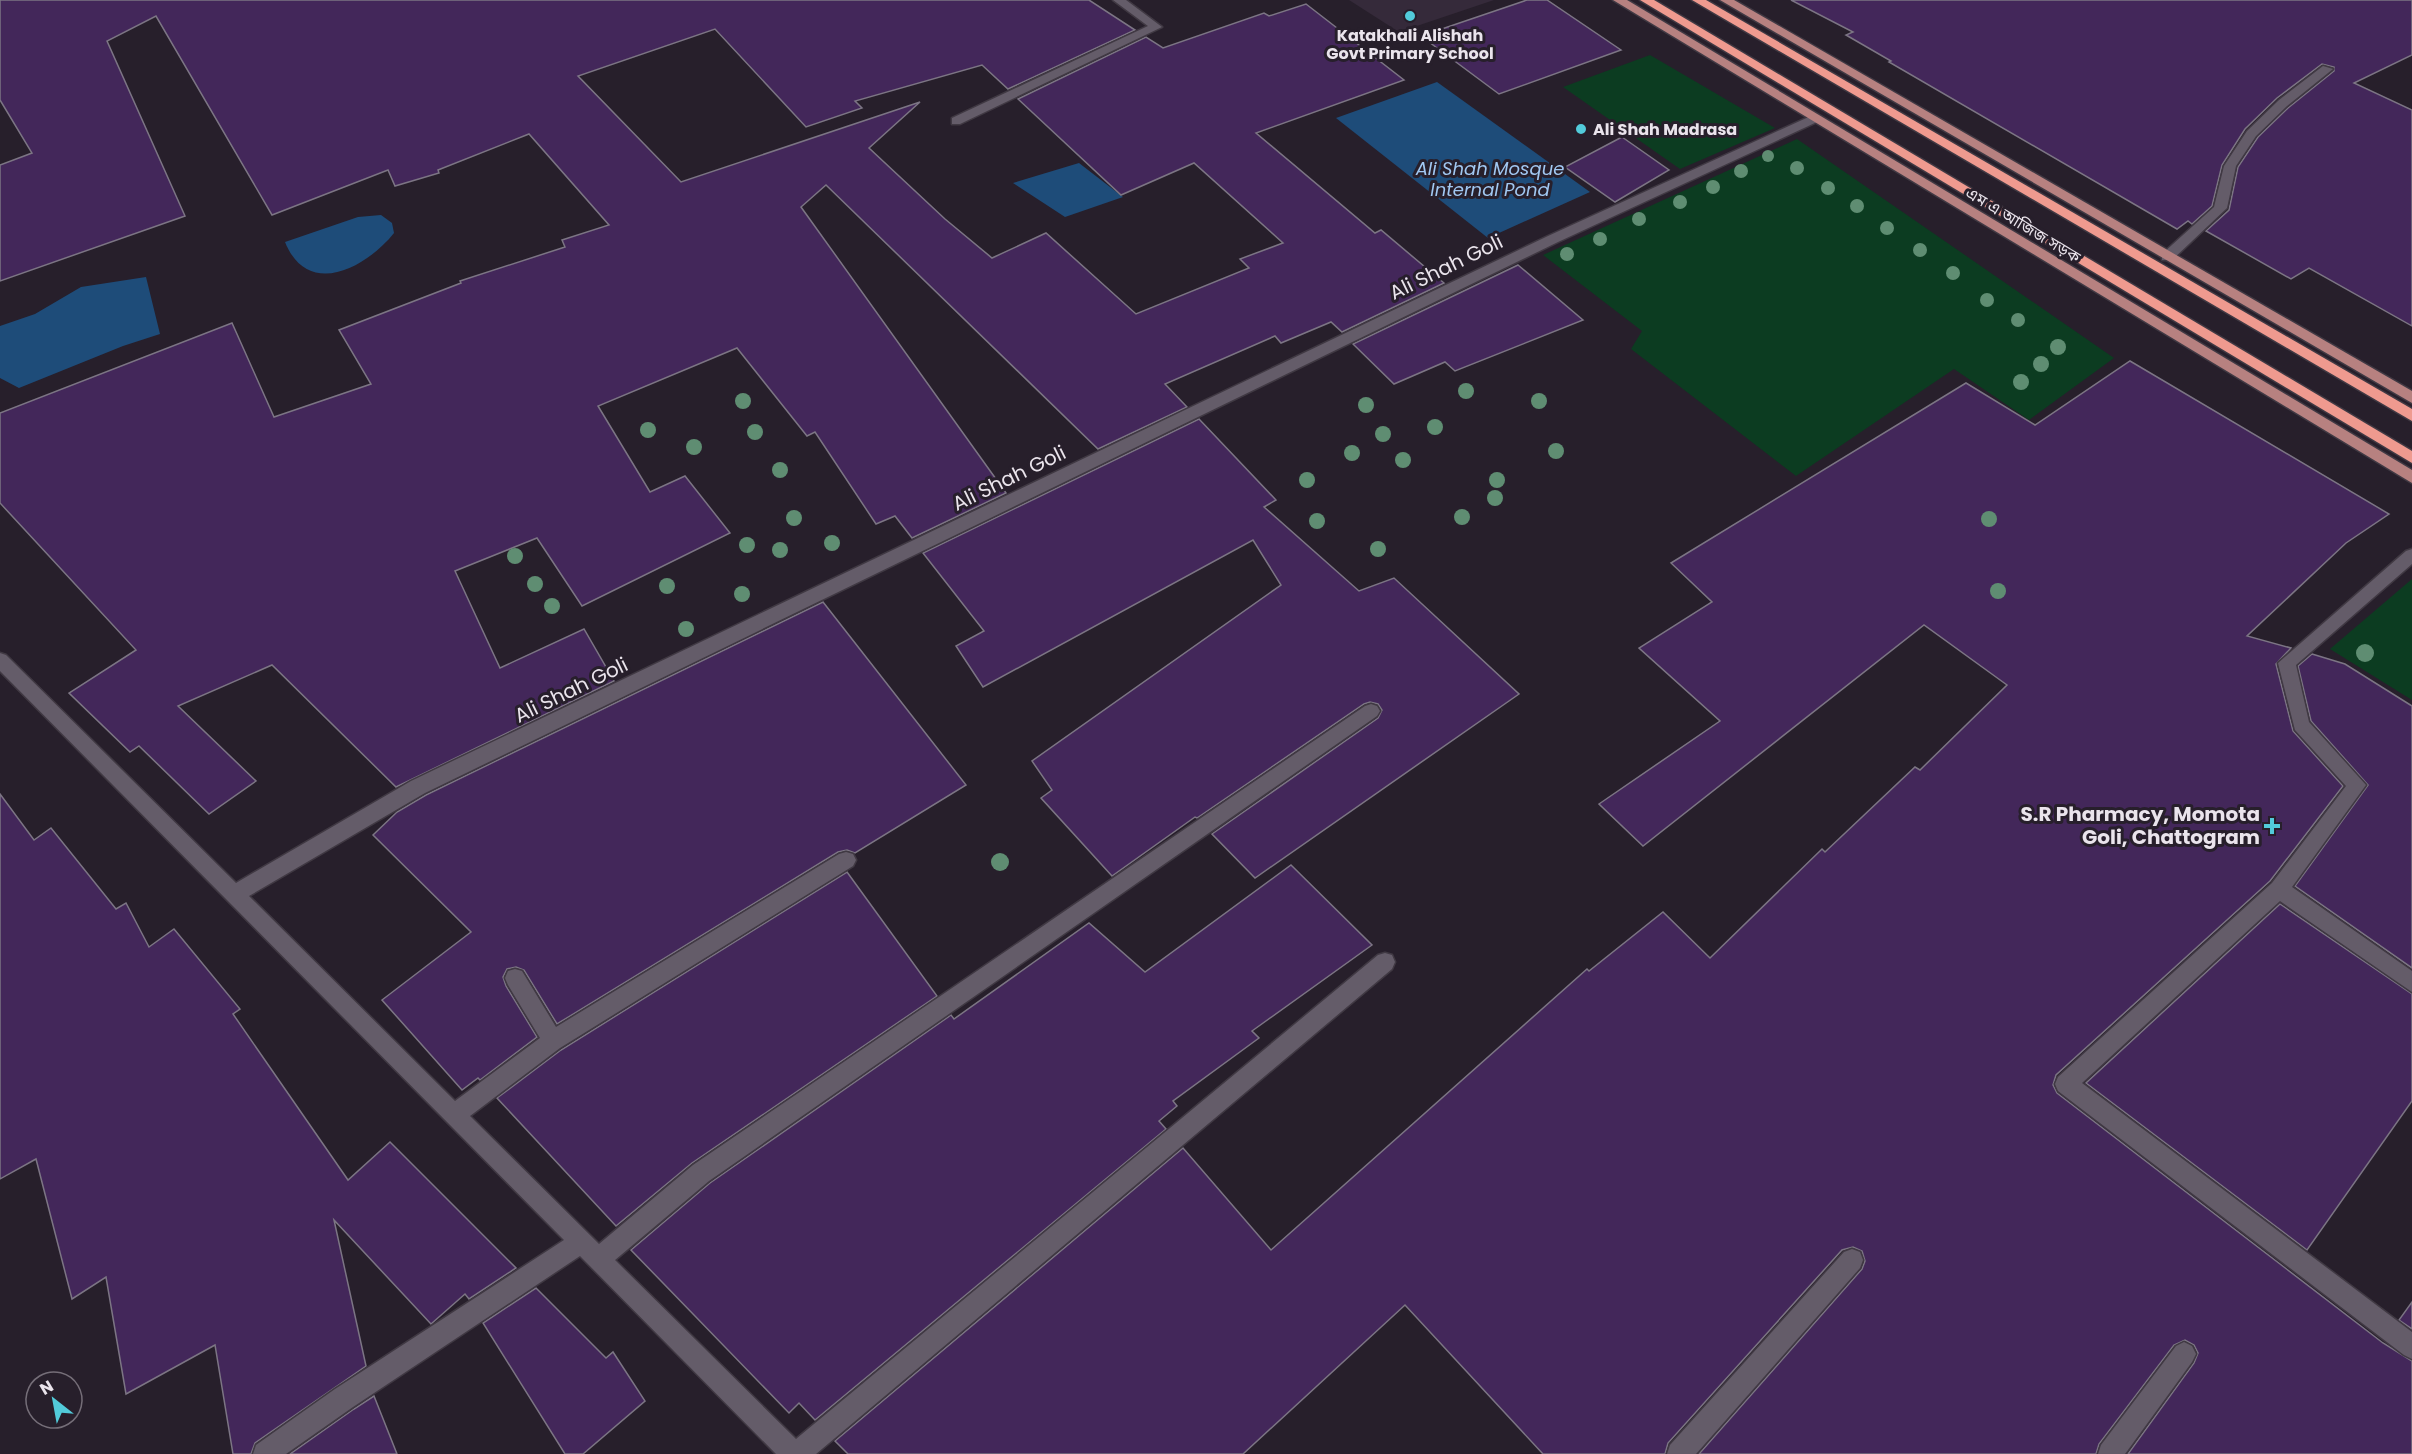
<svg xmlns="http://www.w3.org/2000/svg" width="2412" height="1454" font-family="Poppins,'Noto Sans Bengali',sans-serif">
  <rect width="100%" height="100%" fill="#271f2b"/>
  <path fill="#352a3a" d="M 1349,0 L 1494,0 L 1399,32 Z"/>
  <g fill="#0c3c21">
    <path d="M 1650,55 L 1775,128 L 1680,169 L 1563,87 Z"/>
    <path d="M 1797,139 L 2114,358 L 2029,420 L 1954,369 L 1796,476 L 1631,349 L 1642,331 L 1543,255 Z"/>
    <path d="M 2412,579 L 2412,700 L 2330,649 Z"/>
  </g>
  <g fill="#1e4c79">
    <path d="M 1437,82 L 1590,192 L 1488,238 L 1336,118 Z"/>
    <path d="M 1079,163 L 1123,197 L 1065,217 L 1013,183 Z"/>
    <path d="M 381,215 L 392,223 L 394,233 C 366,268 308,299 285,242 L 358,217 Z"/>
    <path d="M 146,277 L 160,334 L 123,346 L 19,388 L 0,378 L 0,326 L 35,314 L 81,287 Z"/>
  </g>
  <g fill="#43275a" stroke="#7c7584" stroke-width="1.5">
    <path d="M 0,0 L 1089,0 L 1135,30 L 1008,89 L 982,65 L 855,101 L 862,108 L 806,127 L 715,29 L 578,76 L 681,182 L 920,102 L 869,148 L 945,219 L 992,258 L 1046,233 L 1136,314 L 1249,268 L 1240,259 L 1283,243 L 1194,163 L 1121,195 L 1018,99 L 1146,37 L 1163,48 L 1264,13 L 1269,16 L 1306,4 L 1404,80 L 1256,133 L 1375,233 L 1381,230 L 1444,283 L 1342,332 L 1331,322 L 1281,343 L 1275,336 L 1165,384 L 1187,407 L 1098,449 L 826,185 L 801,207 L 1006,493 L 912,538 L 895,516 L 876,524 L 815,432 L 807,436 L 737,348 L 598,406 L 650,492 L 685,476 L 730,533 L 582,606 L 537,538 L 455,571 L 500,668 L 584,629 L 614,681 L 396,787 L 272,665 L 178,706 L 256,781 L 209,814 L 139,746 L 130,752 L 69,693 L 136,650 L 0,503 L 0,413 L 232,323 L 274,417 L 371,384 L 339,330 L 461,283 L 460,281 L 565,247 L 562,240 L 609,225 L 529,134 L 438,170 L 439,173 L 395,186 L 388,170 L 272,215 L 156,16 L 107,41 L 185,216 L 0,281 L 0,165 L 32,153 L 0,100 Z"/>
    <path d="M 1527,0 L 1547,0 L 1621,50 L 1499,94 L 1421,36 Z"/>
    <path d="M 1791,0 L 2412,0 L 2412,55 L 2354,83 L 2412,110 L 2412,326 L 2309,268 L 2291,279 L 2206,231 L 2229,210 L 2238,167 L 2258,137 L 2288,108 L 2334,71 L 2334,67 L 2322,64 L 2277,98 L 2245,129 L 2222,165 L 2212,206 L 2192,224 L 2188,221 L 2177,229 L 1889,62 L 1891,61 L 1846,35 L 1853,32 Z"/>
    <path d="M 1622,137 L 1669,170 L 1615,202 L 1565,167 Z"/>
    <path d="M 1518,265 L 1583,320 L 1455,371 L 1445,362 L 1394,384 L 1353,344 Z"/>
    <path d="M 2130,361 L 2389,514 L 2346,543 L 2247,636 L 2291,648 L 2276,664 L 2293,731 L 2343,786 L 2270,881 L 2056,1075 L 2053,1085 L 2057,1093 L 2383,1343 L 2412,1361 L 2412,1454 L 2128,1454 L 2194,1363 L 2198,1353 L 2194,1345 L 2185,1340 L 2174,1345 L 2099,1444 L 2096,1454 L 1699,1454 L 1862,1269 L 1865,1261 L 1862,1251 L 1853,1247 L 1842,1250 L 1668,1443 L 1665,1454 L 1543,1454 L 1405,1305 L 1243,1454 L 848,1454 L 835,1441 L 1183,1148 L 1271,1250 L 1587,969 L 1589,971 L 1663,912 L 1710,958 L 1822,849 L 1825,852 L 1915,767 L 1920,770 L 2007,685 L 1924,625 L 1643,846 L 1599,804 L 1720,721 L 1639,648 L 1712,602 L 1671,563 L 1966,383 L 2035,425 Z"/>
    <path d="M 1199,419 L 1276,500 L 1264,507 L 1359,591 L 1394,578 L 1519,694 L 1255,878 L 1212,834 L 1378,718 L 1382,710 L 1378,704 L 1370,702 L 1364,704 L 1197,818 L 1195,817 L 1112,876 L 1041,798 L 1052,790 L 1032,761 L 1281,585 L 1253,540 L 983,687 L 956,646 L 984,631 L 923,553 Z"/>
    <path d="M 823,602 L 966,785 L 855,853 L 847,850 L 838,852 L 557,1024 L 524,970 L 516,967 L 507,969 L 503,977 L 506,986 L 537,1037 L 480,1080 L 478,1078 L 462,1090 L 382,1000 L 471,932 L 373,835 L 397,812 L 426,795 Z"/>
    <path d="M 2312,654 L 2345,664 L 2412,706 L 2412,968 L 2295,886 L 2368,785 L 2311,721 L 2298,666 Z"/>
    <path d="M 0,794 L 34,840 L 51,828 L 116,909 L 126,903 L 149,947 L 174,929 L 240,1009 L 233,1014 L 348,1180 L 390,1142 L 516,1268 L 469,1299 L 465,1294 L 431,1324 L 334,1220 L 366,1366 L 255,1443 L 251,1454 L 233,1454 L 215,1345 L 126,1394 L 106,1277 L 72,1299 L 36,1159 L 0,1179 Z"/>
    <path d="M 1291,865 L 1372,945 L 1252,1031 L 1259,1038 L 1173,1101 L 1177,1106 L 1159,1121 L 1166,1129 L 815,1420 L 799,1403 L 789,1413 L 631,1250 L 710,1183 L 951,1015 L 954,1019 L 1089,923 L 1145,972 Z"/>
    <path d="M 847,872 L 937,996 L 692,1163 L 616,1226 L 497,1098 L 561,1050 Z"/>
    <path d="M 2280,904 L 2412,994 L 2412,1101 L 2307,1250 L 2086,1083 Z"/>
    <path d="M 536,1288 L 606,1358 L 613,1352 L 645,1401 L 583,1454 L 565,1454 L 483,1323 Z"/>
    <path d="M 2412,1302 L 2412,1329 L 2399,1320 Z"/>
    <path d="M 374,1396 L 397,1454 L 290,1454 L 354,1409 Z"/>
  </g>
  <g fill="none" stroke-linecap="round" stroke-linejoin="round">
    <g stroke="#403943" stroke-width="3">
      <g id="minor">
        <path d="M 1113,0 L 1126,0 L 1162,27 L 960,124 L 952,124 L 952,118 L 1148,26 Z"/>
        <path d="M 2323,66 L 2333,69 L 2287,106 L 2256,136 L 2236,166 L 2227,208 L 2172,260 L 2162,260 L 2162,254 L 2214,207 L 2224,166 L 2247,131 L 2279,100 Z"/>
        <path d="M 1813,115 L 1817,116 L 1817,122 L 1558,242 L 425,793 L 249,896 L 455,1101 L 540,1038 L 508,985 L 505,978 L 508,971 L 515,969 L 522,971 L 556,1027 L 839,854 L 846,852 L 853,854 L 856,860 L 853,866 L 560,1048 L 470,1116 L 599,1244 L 693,1165 L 1365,706 L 1371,704 L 1377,706 L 1380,711 L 1377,716 L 709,1181 L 615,1260 L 796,1439 L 1378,955 L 1385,953 L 1392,955 L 1395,962 L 1392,969 L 816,1454 L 776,1454 L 580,1256 L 353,1407 L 286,1454 L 253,1454 L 256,1445 L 335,1389 L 564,1240 L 0,671 L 0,653 L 6,655 L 236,883 L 411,781 L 1548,236 Z"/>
        <path d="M 2412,549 L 2412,564 L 2296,665 L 2309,722 L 2366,785 L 2292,887 L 2412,971 L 2412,992 L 2280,901 L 2082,1083 L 2412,1332 L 2412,1359 L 2404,1355 L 2058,1091 L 2055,1084 L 2058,1077 L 2272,883 L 2346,786 L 2295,730 L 2278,663 L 2406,551 Z"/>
        <path d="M 1852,1249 L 1860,1252 L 1863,1260 L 1860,1268 L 1696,1454 L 1667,1454 L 1670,1445 L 1844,1252 Z"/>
        <path d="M 2184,1342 L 2192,1346 L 2196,1354 L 2192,1362 L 2125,1454 L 2098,1454 L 2101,1445 L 2176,1346 Z"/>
      </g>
    </g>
    <g stroke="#403943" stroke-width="3">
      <g id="major">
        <path d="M 1613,0 L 1627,0 L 2412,470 L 2412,483 Z"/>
        <path d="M 1720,0 L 1734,0 L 2412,391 L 2412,403 Z"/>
      </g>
    </g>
    <g stroke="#403943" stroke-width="3">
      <g id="highway">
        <path d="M 1640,0 L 1654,0 L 2412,451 L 2412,463 Z"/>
        <path d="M 1692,0 L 1706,0 L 2412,409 L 2412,421 Z"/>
      </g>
    </g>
    <use href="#minor" fill="#645c69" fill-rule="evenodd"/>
    <use href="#major" fill="#b78180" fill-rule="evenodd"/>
    <use href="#highway" fill="#ef9a8f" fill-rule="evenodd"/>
  </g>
  <g fill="#5f8d72">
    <circle cx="1768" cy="156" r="6"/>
    <circle cx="1797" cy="168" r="7"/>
    <circle cx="1741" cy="171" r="7"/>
    <circle cx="1713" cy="187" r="7"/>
    <circle cx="1828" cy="188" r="7"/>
    <circle cx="1680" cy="202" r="7"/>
    <circle cx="1857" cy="206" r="7"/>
    <circle cx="1639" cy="219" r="7"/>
    <circle cx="1887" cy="228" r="7"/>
    <circle cx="1600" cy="239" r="7"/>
    <circle cx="1920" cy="250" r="7"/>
    <circle cx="1567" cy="254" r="7"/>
    <circle cx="1953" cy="273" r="7"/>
    <circle cx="1987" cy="300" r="7"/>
    <circle cx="2018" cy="320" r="7"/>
    <circle cx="2058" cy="347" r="8"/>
    <circle cx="2041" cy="364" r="8"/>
    <circle cx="2021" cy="382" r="8"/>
    <circle cx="1466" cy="391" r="8"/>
    <circle cx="743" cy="401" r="8"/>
    <circle cx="1539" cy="401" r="8"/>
    <circle cx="1366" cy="405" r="8"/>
    <circle cx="1435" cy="427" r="8"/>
    <circle cx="648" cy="430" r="8"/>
    <circle cx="755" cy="432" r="8"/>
    <circle cx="1383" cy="434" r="8"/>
    <circle cx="694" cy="447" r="8"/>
    <circle cx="1556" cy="451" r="8"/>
    <circle cx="1352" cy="453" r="8"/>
    <circle cx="1403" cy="460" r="8"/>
    <circle cx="780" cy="470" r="8"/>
    <circle cx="1307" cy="480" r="8"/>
    <circle cx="1497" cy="480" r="8"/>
    <circle cx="1495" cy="498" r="8"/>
    <circle cx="1462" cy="517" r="8"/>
    <circle cx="794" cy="518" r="8"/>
    <circle cx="1989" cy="519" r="8"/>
    <circle cx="1317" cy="521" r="8"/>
    <circle cx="832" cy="543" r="8"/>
    <circle cx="747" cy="545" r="8"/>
    <circle cx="1378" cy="549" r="8"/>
    <circle cx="780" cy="550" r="8"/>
    <circle cx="515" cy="556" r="8"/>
    <circle cx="535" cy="584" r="8"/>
    <circle cx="667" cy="586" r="8"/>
    <circle cx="1998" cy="591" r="8"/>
    <circle cx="742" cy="594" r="8"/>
    <circle cx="552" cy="606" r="8"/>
    <circle cx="686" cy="629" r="8"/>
    <circle cx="2365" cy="653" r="9"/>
    <circle cx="1000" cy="862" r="9"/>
  </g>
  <g fill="#52cbda" stroke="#271f2b" stroke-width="2">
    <circle cx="1410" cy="16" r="6"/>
    <circle cx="1581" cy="129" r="6"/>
    <path d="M2269 817h6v6h6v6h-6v6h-6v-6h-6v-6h6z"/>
  </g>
  <g text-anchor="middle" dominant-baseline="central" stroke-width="6" stroke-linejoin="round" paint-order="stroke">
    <g font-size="16" font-weight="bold" fill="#eae4ec" stroke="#271f2b">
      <text x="1410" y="35">Katakhali Alishah<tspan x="1410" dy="18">Govt Primary School</tspan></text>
      <text x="1593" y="129" text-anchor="start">Ali Shah Madrasa</text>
    </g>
    <g font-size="16" fill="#eae4ec" stroke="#271f2b">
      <text transform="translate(2023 225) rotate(31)">এম এ আজিজ সড়ক</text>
    </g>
    <g font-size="18" font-style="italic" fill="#a1c8f2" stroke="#271f2b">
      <text x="1490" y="168">Ali Shah Mosque<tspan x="1490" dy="21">Internal Pond</tspan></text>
    </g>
    <g font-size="20" fill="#eae4ec" stroke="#271f2b">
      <text transform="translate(1446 267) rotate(-26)">Ali Shah Goli</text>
      <text transform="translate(1009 478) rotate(-26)">Ali Shah Goli</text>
      <text transform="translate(571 690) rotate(-26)">Ali Shah Goli</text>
    </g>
    <g font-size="20" font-weight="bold" fill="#eae4ec" stroke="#271f2b" text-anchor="end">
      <text x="2260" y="814">S.R Pharmacy, Momota<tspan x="2260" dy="23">Goli, Chattogram</tspan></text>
    </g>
  </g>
  <g transform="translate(54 1400) rotate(329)"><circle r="28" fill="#271f2b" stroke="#756e78" stroke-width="1.5"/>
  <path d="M0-4.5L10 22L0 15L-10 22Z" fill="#52cbda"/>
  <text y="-9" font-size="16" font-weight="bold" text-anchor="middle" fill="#eae4ec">N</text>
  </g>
</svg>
